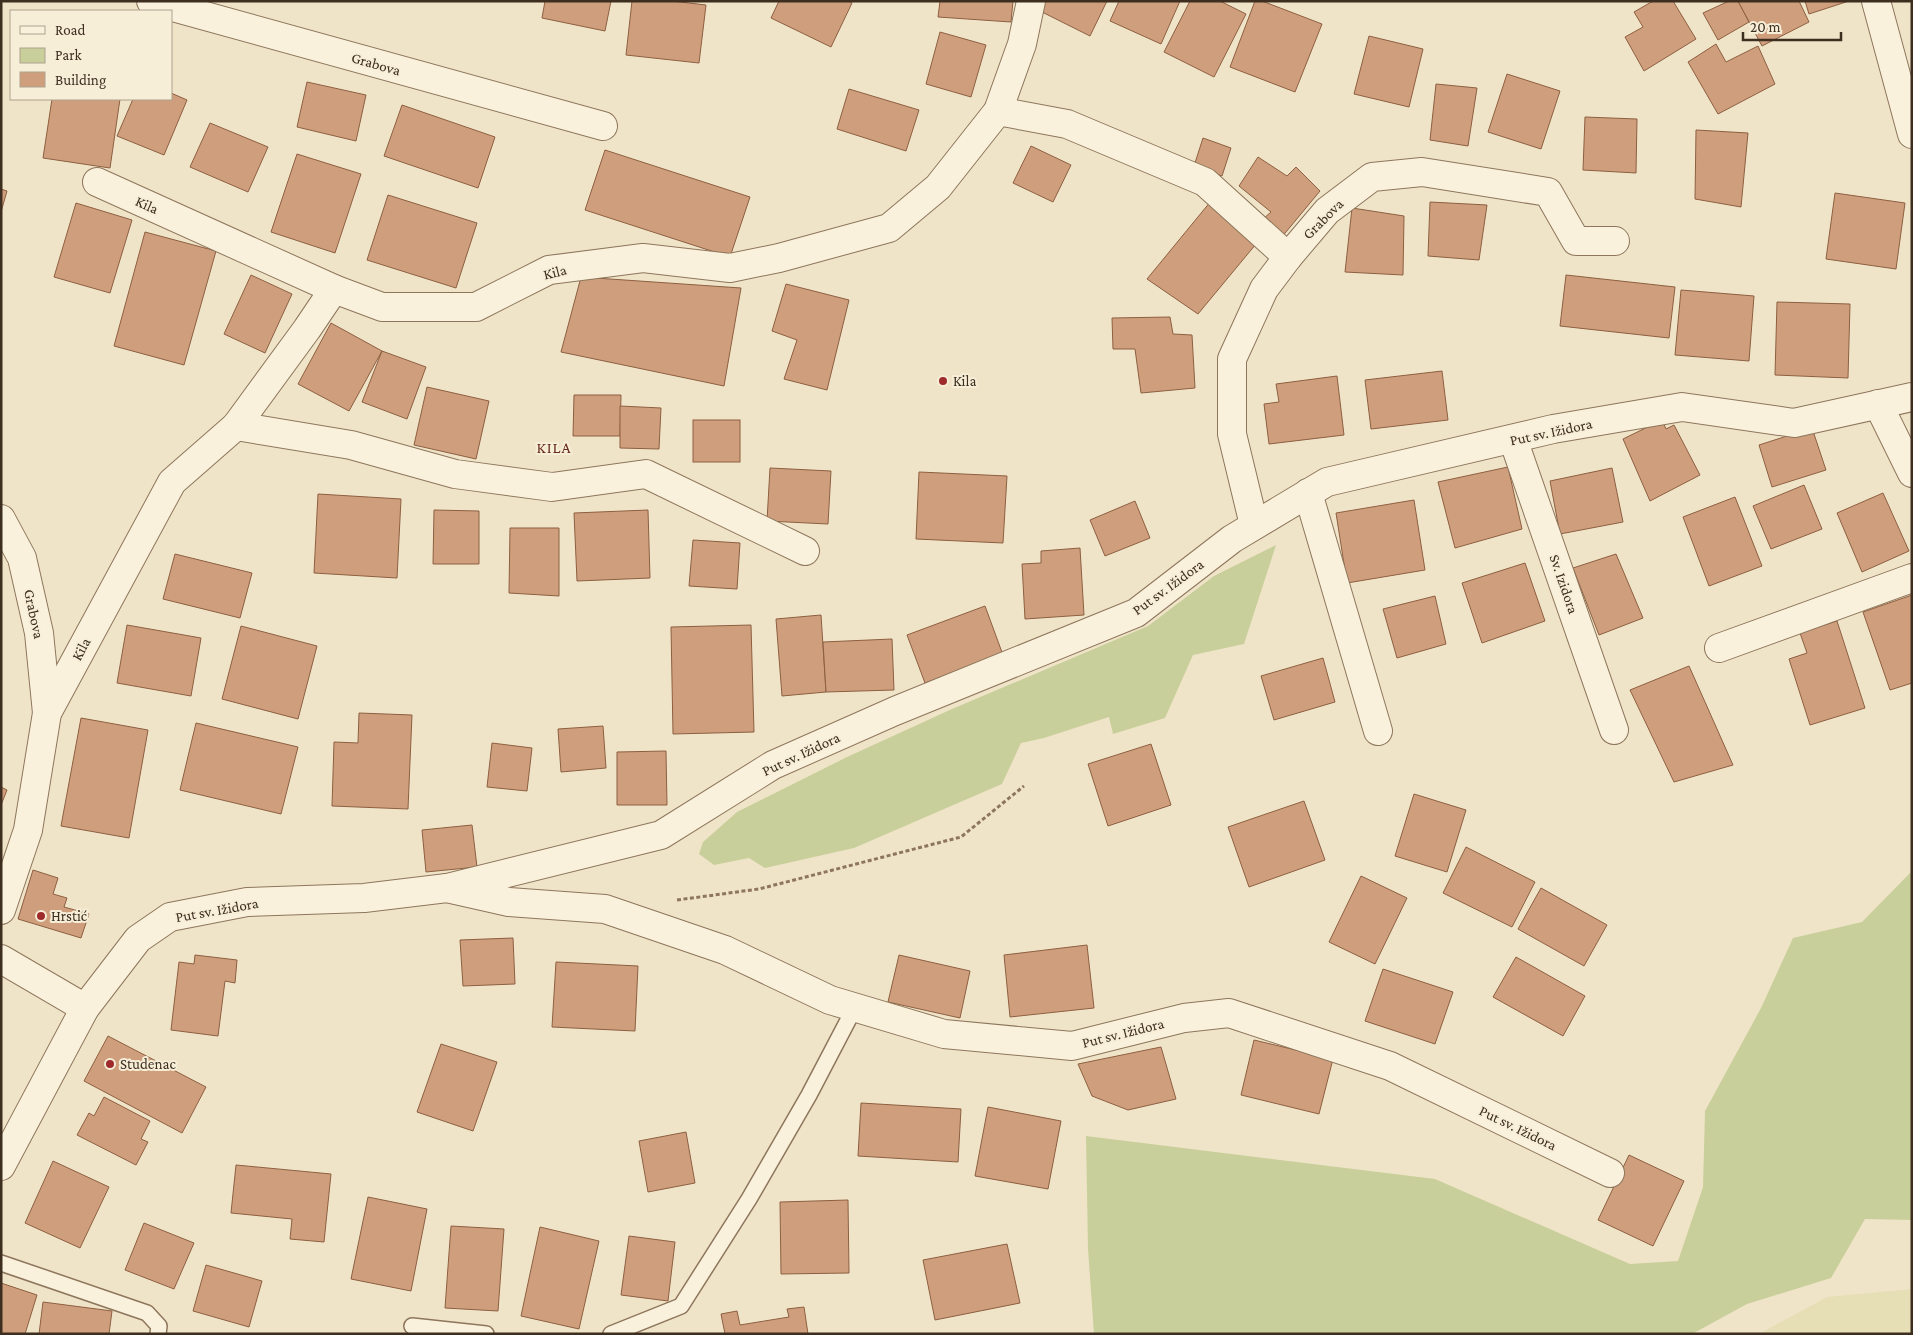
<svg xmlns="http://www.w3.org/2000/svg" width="1913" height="1335" font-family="'Crimson Pro',serif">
  <rect width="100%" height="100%" fill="#f0e4c8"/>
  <path fill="#e6deb5" d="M 1912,1289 L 1912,1334 L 1759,1334 L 1827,1297 Z"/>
  <g fill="#c9cf9b">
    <path d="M 1276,545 L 1244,644 L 1193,655 L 1165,718 L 1113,734 L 1109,717 L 1044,738 L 1021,743 L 1002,784 L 854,848 L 765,868 L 749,858 L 714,865 L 699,854 L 703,842 L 737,812 L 847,757 L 952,709 L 1148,626 L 1214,576 Z"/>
    <path d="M 1912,871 L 1912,1220 L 1865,1219 L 1831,1278 L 1747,1304 L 1692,1334 L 1094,1334 L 1088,1249 L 1086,1136 L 1435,1179 L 1630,1264 L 1678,1261 L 1703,1187 L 1705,1111 L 1761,1008 L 1793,938 L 1862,922 Z"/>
  </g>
  <g fill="#cf9f7d" stroke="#8d5f41">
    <path d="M 545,1 L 611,1 L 605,31 L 542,18 Z"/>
    <path d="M 632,1 L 672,1 L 706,5 L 699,63 L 626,55 Z"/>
    <path d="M 779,1 L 848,1 L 852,3 L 831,47 L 771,18 Z"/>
    <path d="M 940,1 L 1013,1 L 1011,22 L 938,17 Z"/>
    <path d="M 1040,1 L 1107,1 L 1090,36 L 1036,9 Z"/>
    <path d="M 1119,1 L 1180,1 L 1161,44 L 1110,21 Z"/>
    <path d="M 1190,1 L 1220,1 L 1246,14 L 1214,77 L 1164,52 Z"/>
    <path d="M 1255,1 L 1262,1 L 1322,24 L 1295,92 L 1230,67 Z"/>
    <path d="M 1653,1 L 1673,1 L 1696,39 L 1644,71 L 1625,37 L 1643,27 L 1634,12 Z"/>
    <path d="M 1729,1 L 1738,1 L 1749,22 L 1718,40 L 1703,13 Z"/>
    <path d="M 1738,1 L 1799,1 L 1809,22 L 1762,46 Z"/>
    <path d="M 1805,1 L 1849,1 L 1809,14 Z"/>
    <path d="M 940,32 L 986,45 L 971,97 L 926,84 Z"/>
    <path d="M 1369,36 L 1423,49 L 1409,107 L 1354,94 Z"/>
    <path d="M 1716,44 L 1726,62 L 1758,46 L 1775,84 L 1718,114 L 1688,62 Z"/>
    <path d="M 1507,74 L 1560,91 L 1541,149 L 1488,132 Z"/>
    <path d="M 307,82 L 366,95 L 356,141 L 297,127 Z"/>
    <path d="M 1436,84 L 1477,88 L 1468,146 L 1430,140 Z"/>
    <path d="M 849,89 L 919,110 L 906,151 L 837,129 Z"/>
    <path d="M 171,93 L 187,100 L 164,155 L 117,136 L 133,99 L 171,99 Z"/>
    <path d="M 52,99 L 120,99 L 110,168 L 43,158 Z"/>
    <path d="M 402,105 L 495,137 L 478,188 L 384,156 Z"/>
    <path d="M 1585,117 L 1637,119 L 1636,173 L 1583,170 Z"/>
    <path d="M 210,123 L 268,147 L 248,192 L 190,167 Z"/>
    <path d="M 1696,130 L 1748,133 L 1741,207 L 1695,199 Z"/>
    <path d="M 1203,138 L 1231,148 L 1222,176 L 1194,166 Z"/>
    <path d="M 1031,146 L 1071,165 L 1053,202 L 1013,183 Z"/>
    <path d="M 605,150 L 750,197 L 730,257 L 585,210 Z"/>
    <path d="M 297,154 L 361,174 L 335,253 L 271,232 Z"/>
    <path d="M 1258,157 L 1287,176 L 1296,167 L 1320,191 L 1281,238 L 1262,220 L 1271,212 L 1239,186 Z"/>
    <path d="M 1,189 L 7,191 L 1,212 Z"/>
    <path d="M 1835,193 L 1905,203 L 1896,269 L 1826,259 Z"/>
    <path d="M 388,195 L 477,223 L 456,288 L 367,260 Z"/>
    <path d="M 1211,201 L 1261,238 L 1198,314 L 1147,279 Z"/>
    <path d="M 1430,202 L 1487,205 L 1479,260 L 1428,256 Z"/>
    <path d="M 76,203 L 132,220 L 110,293 L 54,277 Z"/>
    <path d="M 1352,208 L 1404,216 L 1403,275 L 1345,272 Z"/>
    <path d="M 145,232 L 216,251 L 184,365 L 114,346 Z"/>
    <path d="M 251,275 L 292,294 L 265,353 L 224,334 Z"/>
    <path d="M 1566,275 L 1675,287 L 1669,338 L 1560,326 Z"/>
    <path d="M 581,277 L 741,288 L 724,386 L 561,352 Z"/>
    <path d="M 786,284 L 849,300 L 827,390 L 784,379 L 797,340 L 772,331 Z"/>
    <path d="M 1681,290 L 1754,296 L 1749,361 L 1675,355 Z"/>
    <path d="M 1777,302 L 1850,304 L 1848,378 L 1775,375 Z"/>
    <path d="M 1170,317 L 1173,334 L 1192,335 L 1195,388 L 1141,393 L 1135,349 L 1113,349 L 1112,318 Z"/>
    <path d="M 331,323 L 382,351 L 349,411 L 298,384 Z"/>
    <path d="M 382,351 L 426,367 L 407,419 L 362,402 Z"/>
    <path d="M 1442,371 L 1448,420 L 1371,429 L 1365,380 Z"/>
    <path d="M 1337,376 L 1344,435 L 1269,444 L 1264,404 L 1279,402 L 1276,384 Z"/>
    <path d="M 427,387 L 489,401 L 476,459 L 414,445 Z"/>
    <path d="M 574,395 L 621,395 L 620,436 L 573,436 Z"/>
    <path d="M 620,406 L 661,408 L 659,449 L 620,448 Z"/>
    <rect x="693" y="420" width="47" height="42"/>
    <path d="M 1662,420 L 1666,429 L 1674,425 L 1700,475 L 1650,501 L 1623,439 Z"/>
    <path d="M 1812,428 L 1826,470 L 1772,487 L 1759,445 Z"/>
    <path d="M 1508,467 L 1522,529 L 1455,548 L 1438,482 Z"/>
    <path d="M 770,468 L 831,471 L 828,524 L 767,521 Z"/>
    <path d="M 1612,468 L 1623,522 L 1560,534 L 1550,481 Z"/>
    <path d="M 919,472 L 1007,476 L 1003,543 L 916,539 Z"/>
    <path d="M 1804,485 L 1822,529 L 1771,549 L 1753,506 Z"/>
    <path d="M 1883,493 L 1909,551 L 1862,572 L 1837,513 Z"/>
    <path d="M 318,494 L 401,499 L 397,578 L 314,573 Z"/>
    <path d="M 1735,497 L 1762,566 L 1709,586 L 1683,517 Z"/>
    <path d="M 1414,500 L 1425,570 L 1347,583 L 1336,513 Z"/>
    <path d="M 1135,501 L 1150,538 L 1105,556 L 1090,520 Z"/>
    <path d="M 434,510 L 479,511 L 479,564 L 433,564 Z"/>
    <path d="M 648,510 L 650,578 L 577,581 L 574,513 Z"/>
    <path d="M 510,528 L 559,528 L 559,596 L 509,593 Z"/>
    <path d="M 693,540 L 740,543 L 737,589 L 689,586 Z"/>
    <path d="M 1080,548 L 1084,615 L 1025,619 L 1022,564 L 1041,563 L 1041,551 Z"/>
    <path d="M 175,554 L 252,573 L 240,618 L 163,599 Z"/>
    <path d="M 1616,554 L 1643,618 L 1599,635 L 1573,568 Z"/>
    <path d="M 1525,563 L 1545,621 L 1482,643 L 1462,583 Z"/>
    <path d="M 1912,595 L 1912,683 L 1890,690 L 1863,612 Z"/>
    <path d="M 1435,596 L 1446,644 L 1397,658 L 1383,609 Z"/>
    <path d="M 985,606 L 1003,655 L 925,683 L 907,635 Z"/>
    <path d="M 821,615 L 826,692 L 782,696 L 776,619 Z"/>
    <path d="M 1837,621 L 1865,708 L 1810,725 L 1789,659 L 1807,653 L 1800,633 Z"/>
    <path d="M 127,625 L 201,638 L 191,696 L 117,683 Z"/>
    <path d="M 751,625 L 754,732 L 673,734 L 671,627 Z"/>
    <path d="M 241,626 L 317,646 L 298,719 L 222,699 Z"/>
    <path d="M 892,639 L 894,690 L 826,692 L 823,642 Z"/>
    <path d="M 1323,658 L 1335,702 L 1274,720 L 1261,676 Z"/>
    <path d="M 1689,666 L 1733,765 L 1674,782 L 1630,690 Z"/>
    <path d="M 359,713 L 412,715 L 408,809 L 332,806 L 334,742 L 358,743 Z"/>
    <path d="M 81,718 L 148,730 L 129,838 L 61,826 Z"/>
    <path d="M 196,723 L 298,747 L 281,814 L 180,790 Z"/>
    <path d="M 603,726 L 606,768 L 561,772 L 558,729 Z"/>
    <path d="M 492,743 L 532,748 L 527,791 L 487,787 Z"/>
    <path d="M 1151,744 L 1171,805 L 1108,826 L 1088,764 Z"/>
    <path d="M 666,751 L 667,805 L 617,805 L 617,752 Z"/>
    <path d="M 1,787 L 7,790 L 1,805 Z"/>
    <path d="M 1414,794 L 1466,810 L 1447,872 L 1395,856 Z"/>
    <path d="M 1304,801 L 1325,860 L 1249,887 L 1228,827 Z"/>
    <path d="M 472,825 L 477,867 L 426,872 L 422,830 Z"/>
    <path d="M 1466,847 L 1535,882 L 1512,927 L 1443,893 Z"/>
    <path d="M 33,870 L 58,878 L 53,894 L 67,898 L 64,907 L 89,914 L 81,938 L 18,919 Z"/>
    <path d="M 1361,876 L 1407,898 L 1375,964 L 1329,942 Z"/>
    <path d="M 1541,888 L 1607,925 L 1584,966 L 1518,929 Z"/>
    <path d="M 513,938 L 515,984 L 463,986 L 460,940 Z"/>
    <path d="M 1087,945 L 1094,1008 L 1010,1017 L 1004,955 Z"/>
    <path d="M 195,955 L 237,960 L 235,983 L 225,981 L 218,1036 L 171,1030 L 179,962 L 194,964 Z"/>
    <path d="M 899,955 L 970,971 L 960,1018 L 888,1002 Z"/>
    <path d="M 1516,957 L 1585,996 L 1563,1036 L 1493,997 Z"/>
    <path d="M 556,962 L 638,966 L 635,1031 L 552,1027 Z"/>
    <path d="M 1383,969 L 1453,992 L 1435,1044 L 1365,1021 Z"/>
    <path d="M 108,1036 L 206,1087 L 182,1133 L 84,1081 Z"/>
    <path d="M 1254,1040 L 1333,1059 L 1319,1114 L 1241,1095 Z"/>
    <path d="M 441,1044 L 497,1062 L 473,1131 L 417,1112 Z"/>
    <path d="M 1161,1047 L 1176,1099 L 1128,1110 L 1092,1096 L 1078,1064 Z"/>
    <path d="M 104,1097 L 150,1121 L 141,1139 L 148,1142 L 136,1165 L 77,1135 L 89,1113 L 94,1116 Z"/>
    <path d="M 861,1103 L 961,1109 L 958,1162 L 858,1156 Z"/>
    <path d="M 988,1107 L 1061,1121 L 1048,1189 L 975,1176 Z"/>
    <path d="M 686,1132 L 695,1183 L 648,1192 L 639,1141 Z"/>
    <path d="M 1629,1155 L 1684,1181 L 1653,1246 L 1598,1220 Z"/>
    <path d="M 53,1161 L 109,1187 L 80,1248 L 25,1223 Z"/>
    <path d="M 236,1165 L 331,1174 L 324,1242 L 290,1239 L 292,1219 L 231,1213 Z"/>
    <path d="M 368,1197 L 427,1209 L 411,1291 L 351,1279 Z"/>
    <path d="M 848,1200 L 849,1273 L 781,1274 L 780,1202 Z"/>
    <path d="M 144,1223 L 194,1243 L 174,1289 L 125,1270 Z"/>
    <path d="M 451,1226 L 504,1229 L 498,1311 L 445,1308 Z"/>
    <path d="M 540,1227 L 599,1241 L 579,1329 L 521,1316 Z"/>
    <path d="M 629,1236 L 675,1242 L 668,1301 L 621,1295 Z"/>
    <path d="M 1007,1244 L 1020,1303 L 935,1320 L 923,1260 Z"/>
    <path d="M 206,1265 L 262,1281 L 249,1327 L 193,1311 Z"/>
    <path d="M 1,1283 L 37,1295 L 25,1334 L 1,1334 Z"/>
    <path d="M 43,1302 L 112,1311 L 109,1334 L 39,1334 Z"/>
    <path d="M 804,1307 L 808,1334 L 725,1334 L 721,1314 L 737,1311 L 740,1325 L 789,1317 L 787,1309 Z"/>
  </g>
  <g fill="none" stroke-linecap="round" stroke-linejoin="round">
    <g stroke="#8d765c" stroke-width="18">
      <g id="service">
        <path d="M 1,1263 L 147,1313 L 159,1326 L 158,1334"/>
        <path d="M 412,1326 L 486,1334"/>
        <path d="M 611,1334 L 681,1306 L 749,1199 L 809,1095 L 855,1007"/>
      </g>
    </g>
    <g stroke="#8d765c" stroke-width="30">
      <g id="minor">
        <path d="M 151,1 L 603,126"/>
        <path d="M 1876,1 L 1912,134"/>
        <path d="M 998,111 L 1067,124 L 1205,182 L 1288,257"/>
        <path d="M 97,182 L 334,289"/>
        <path d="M 1878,404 L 1912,473"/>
        <path d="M 236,426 L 351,445 L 455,474 L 552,487 L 646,474 L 805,551"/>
        <path d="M 1513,439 L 1614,730"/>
        <path d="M 1308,493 L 1378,731"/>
        <path d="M 1,519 L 22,558 L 39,633 L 47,713"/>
        <path d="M 1254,525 L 1232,434 L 1232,359 L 1264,289 L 1288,257 L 1327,211 L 1372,177 L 1422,172 L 1548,192 L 1576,241 L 1615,241"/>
        <path d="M 1719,648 L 1912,578"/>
        <path d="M 447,888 L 509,902 L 605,909 L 725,950 L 830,1000 L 944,1034 L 1072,1046 L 1184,1018 L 1229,1013 L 1390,1066 L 1610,1173"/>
        <path d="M 1,910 L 28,830 L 47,713 L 172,482 L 236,426 L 307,329 L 334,289 L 382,307 L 476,307 L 549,270 L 643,258 L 730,268 L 779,258 L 889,228 L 938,187 L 998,111 L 1022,44 L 1031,1"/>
        <path d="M 1,959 L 85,1008"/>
      </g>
    </g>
    <g stroke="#8d765c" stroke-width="30">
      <path id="tertiary" d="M 1,1166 L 85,1008 L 138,939 L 170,917 L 247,902 L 364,898 L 447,888 L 661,835 L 773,765 L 895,711 L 1136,613 L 1232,539 L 1327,482 L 1553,429 L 1682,407 L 1794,423 L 1912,397"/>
    </g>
    <path stroke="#8d765c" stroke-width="3" stroke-dasharray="4 2.5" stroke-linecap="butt" d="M 677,900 L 759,889 L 961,837 L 1024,786"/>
    <use href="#service" stroke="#faf1dc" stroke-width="15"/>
    <use href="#minor" stroke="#faf1dc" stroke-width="28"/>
    <use href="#tertiary" stroke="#faf1dc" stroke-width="28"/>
  </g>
  <g fill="#9e2a2b" stroke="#f7eed8" stroke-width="2">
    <circle cx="943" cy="381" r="5"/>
    <circle cx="41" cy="916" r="5"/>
    <circle cx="110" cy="1064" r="5"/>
  </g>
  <g text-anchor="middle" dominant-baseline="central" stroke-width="4" stroke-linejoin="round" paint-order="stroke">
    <g font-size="15" fill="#3d2e20" stroke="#f7eed8">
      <text transform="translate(376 64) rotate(16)">Grabova</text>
      <text transform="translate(147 205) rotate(24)">Kila</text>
      <text transform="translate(1323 219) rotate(-45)">Grabova</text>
      <text transform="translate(555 272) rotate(-14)">Kila</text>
      <text transform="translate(1551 432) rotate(-12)">Put sv. Ižidora</text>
      <text transform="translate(1564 584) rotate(71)">Sv. Izidora</text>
      <text transform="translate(1168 587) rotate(-36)">Put sv. Ižidora</text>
      <text transform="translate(34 614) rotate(78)">Grabova</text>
      <text transform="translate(81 649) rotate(-62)">Kila</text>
      <text transform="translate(801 754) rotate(-25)">Put sv. Ižidora</text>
      <text transform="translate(217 910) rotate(-10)">Put sv. Ižidora</text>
      <text transform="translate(1123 1033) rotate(-14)">Put sv. Ižidora</text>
      <text transform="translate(1518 1128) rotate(26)">Put sv. Ižidora</text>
    </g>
    <g font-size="15" fill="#3d2e20" stroke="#f7eed8" text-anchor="start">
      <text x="953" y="381">Kila</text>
      <text x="51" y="916">Hrstić</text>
      <text x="120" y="1064">Studenac</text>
    </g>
    <g font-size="16" letter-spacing="1" fill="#6b2e1e" stroke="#f7eed8">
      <text x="554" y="447">KILA</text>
    </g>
  </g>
  <rect width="1913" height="1335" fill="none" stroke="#3d2e20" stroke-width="5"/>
  <rect x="10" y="10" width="162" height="90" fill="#f7eed8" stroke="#ada18e"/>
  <rect x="20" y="26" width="25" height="8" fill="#faf1dc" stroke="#ada18e"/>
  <text x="55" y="35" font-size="15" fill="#3d2e20">Road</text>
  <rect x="20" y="48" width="25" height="15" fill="#c9cf9b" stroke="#ada18e"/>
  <text x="55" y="60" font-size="15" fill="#3d2e20">Park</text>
  <rect x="20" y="72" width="25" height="15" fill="#cf9f7d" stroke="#ada18e"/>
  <text x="55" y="85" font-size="15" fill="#3d2e20">Building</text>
  <path d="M1743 32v8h98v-8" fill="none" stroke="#3d2e20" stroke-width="2.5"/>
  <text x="1750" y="32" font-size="15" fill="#3d2e20" stroke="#f7eed8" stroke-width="4" paint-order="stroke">20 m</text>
</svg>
